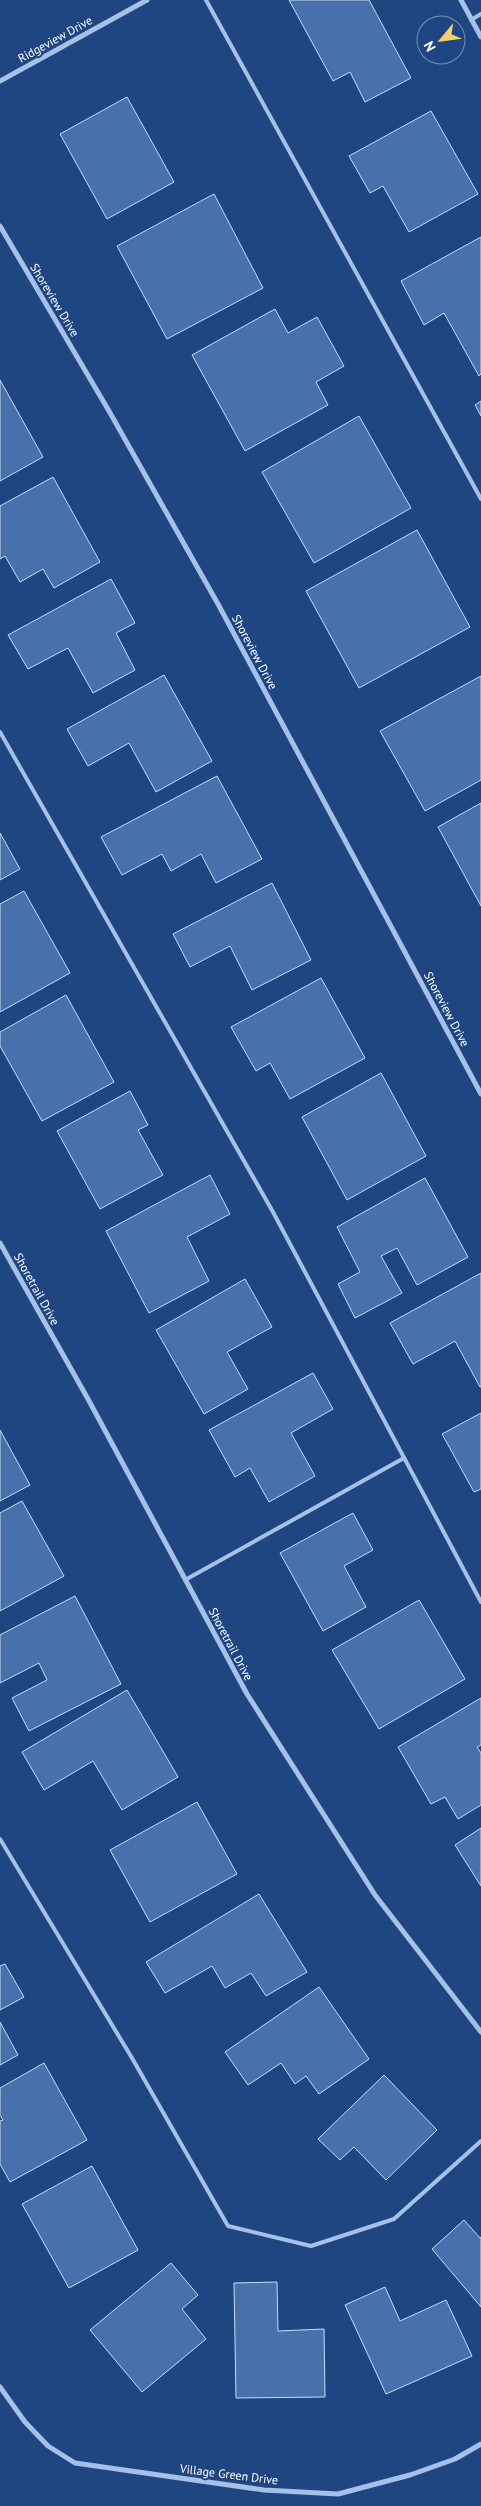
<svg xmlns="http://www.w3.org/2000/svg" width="481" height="2506" font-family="'PT Sans',sans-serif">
  <rect width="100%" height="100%" fill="#204681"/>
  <g fill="#4870aa" stroke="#c9dcf6">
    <path d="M 289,0 L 369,0 L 411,78 L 365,102 L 350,72 L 333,81 Z"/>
    <path d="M 127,97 L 174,182 L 107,219 L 60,134 Z"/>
    <path d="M 431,111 L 478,194 L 409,232 L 383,186 L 370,193 L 349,156 Z"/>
    <path d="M 214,194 L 263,288 L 167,339 L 117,246 Z"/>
    <path d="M 481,237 L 481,374 L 479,376 L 444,313 L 424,325 L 401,281 Z"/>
    <path d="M 275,309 L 288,333 L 317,317 L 344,366 L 316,382 L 328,405 L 245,451 L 192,355 Z"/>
    <path d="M 0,380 L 43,457 L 0,481 Z"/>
    <path d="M 481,401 L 481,416 L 475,405 Z"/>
    <path d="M 359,416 L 411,508 L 314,563 L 262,472 Z"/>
    <path d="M 53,477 L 100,562 L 54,588 L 43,569 L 20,582 L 5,556 L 0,559 L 0,506 Z"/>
    <path d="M 417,530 L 470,627 L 359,688 L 306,591 Z"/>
    <path d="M 111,579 L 135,623 L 116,633 L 135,670 L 93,693 L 68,648 L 28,669 L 8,635 Z"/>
    <path d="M 164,675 L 212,761 L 156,792 L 129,743 L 88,766 L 67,729 Z"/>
    <path d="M 481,676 L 481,780 L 425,811 L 380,731 Z"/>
    <path d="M 217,776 L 262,859 L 216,883 L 201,854 L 171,871 L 162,854 L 122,875 L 101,837 Z"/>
    <path d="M 481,803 L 481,906 L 438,827 Z"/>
    <path d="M 0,833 L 20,869 L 0,880 Z"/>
    <path d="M 272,883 L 311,960 L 252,990 L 230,946 L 190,967 L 173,934 Z"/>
    <path d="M 24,891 L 70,973 L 0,1012 L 0,904 Z"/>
    <path d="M 321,978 L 365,1058 L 290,1099 L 270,1063 L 256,1071 L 231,1027 Z"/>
    <path d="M 66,995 L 114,1082 L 42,1121 L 0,1046 L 0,1032 Z"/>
    <path d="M 381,1073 L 426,1156 L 347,1200 L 302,1117 Z"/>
    <path d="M 130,1091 L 148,1125 L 138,1130 L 163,1175 L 100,1209 L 57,1131 Z"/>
    <path d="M 210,1175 L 230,1214 L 187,1237 L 209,1281 L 149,1313 L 106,1231 Z"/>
    <path d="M 425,1178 L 468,1257 L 417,1285 L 397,1248 L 381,1256 L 402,1293 L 355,1318 L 338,1284 L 360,1272 L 337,1227 Z"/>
    <path d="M 481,1273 L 481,1387 L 480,1387 L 455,1341 L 413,1364 L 390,1323 Z"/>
    <path d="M 245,1279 L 272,1327 L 227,1352 L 248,1389 L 204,1414 L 156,1330 Z"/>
    <path d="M 313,1373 L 333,1409 L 291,1433 L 315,1476 L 269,1502 L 250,1468 L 235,1477 L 209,1430 Z"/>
    <path d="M 481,1413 L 481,1489 L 474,1492 L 442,1434 Z"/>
    <path d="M 0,1430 L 30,1485 L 0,1501 Z"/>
    <path d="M 22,1501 L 64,1576 L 0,1611 L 0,1513 Z"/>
    <path d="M 353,1513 L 373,1550 L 344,1566 L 366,1607 L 323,1631 L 280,1553 Z"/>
    <path d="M 75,1596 L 121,1684 L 29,1731 L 12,1698 L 47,1680 L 39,1663 L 0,1683 L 0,1635 Z"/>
    <path d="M 419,1600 L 465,1679 L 379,1729 L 332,1650 Z"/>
    <path d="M 127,1690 L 178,1777 L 122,1810 L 93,1761 L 44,1790 L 22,1752 Z"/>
    <path d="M 481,1698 L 481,1745 L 477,1747 L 481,1753 L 481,1805 L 458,1819 L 445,1797 L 431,1804 L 398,1747 Z"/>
    <path d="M 197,1802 L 237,1874 L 150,1922 L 110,1850 Z"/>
    <path d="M 481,1828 L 481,1886 L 455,1845 Z"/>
    <path d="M 259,1894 L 307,1972 L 266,1996 L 251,1973 L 225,1988 L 212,1966 L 165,1993 L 146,1962 Z"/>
    <path d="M 5,1964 L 24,1997 L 0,2010 L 0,1966 Z"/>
    <path d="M 319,1987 L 369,2059 L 319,2094 L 306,2076 L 295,2084 L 281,2063 L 248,2085 L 225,2052 Z"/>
    <path d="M 0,2022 L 18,2055 L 0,2065 Z"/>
    <path d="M 44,2063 L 87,2140 L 10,2182 L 0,2164 L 0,2121 L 3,2120 L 0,2115 L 0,2088 Z"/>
    <path d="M 384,2075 L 437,2130 L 386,2180 L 354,2147 L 340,2160 L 318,2139 Z"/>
    <path d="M 92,2166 L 138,2250 L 69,2288 L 22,2204 Z"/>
    <path d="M 464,2220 L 480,2238 L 481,2237 L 481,2307 L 432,2249 Z"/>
    <path d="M 171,2263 L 198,2295 L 182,2309 L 206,2339 L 142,2392 L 90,2330 Z"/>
    <path d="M 277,2282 L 278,2331 L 324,2329 L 325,2397 L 236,2398 L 234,2283 Z"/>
    <path d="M 385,2287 L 400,2321 L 446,2300 L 472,2356 L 386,2394 L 345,2305 Z"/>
  </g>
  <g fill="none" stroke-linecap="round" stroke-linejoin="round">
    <g stroke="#a5c1e8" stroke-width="4">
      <path d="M 206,0 L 481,499"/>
      <path d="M 471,20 L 481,14"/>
      <path d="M 0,732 L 273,1212 L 481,1602"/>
      <path d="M 185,1580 L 404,1458"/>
      <path d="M 0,1839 L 132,2058 L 228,2226 L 311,2246 L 394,2219 L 481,2141"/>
    </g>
    <g stroke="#a5c1e8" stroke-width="5">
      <path d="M 461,0 L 481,37"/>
      <path d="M 0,81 L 147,0"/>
      <path d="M 0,226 L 109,411 L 218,604 L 481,1094"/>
      <path d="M 0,1243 L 88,1399 L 247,1694 L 375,1895 L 481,2032"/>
      <path d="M 0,2387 L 25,2422 L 48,2446 L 75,2463 L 264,2490 L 338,2494 L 410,2475 L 455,2459 L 481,2444"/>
    </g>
  </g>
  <g text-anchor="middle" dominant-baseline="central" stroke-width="4" stroke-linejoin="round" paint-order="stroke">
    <g font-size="12" fill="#fff" stroke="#204681">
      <text transform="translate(55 39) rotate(-29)">Ridgeview Drive</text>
      <text transform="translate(55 300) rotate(59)">Shoreview Drive</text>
      <text transform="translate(255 652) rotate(62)">Shoreview Drive</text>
      <text transform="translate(447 1009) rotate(62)">Shoreview Drive</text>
      <text transform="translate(37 1289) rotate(61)">Shoretrail Drive</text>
      <text transform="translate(231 1644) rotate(62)">Shoretrail Drive</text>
      <text transform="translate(229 2474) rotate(7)">Village Green Drive</text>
    </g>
  </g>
  <g transform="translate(441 40) rotate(241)"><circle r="24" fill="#204681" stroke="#7990b3"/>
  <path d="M0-4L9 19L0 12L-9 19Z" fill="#f6d266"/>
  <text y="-8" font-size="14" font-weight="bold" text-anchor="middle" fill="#ffffff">N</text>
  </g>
</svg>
